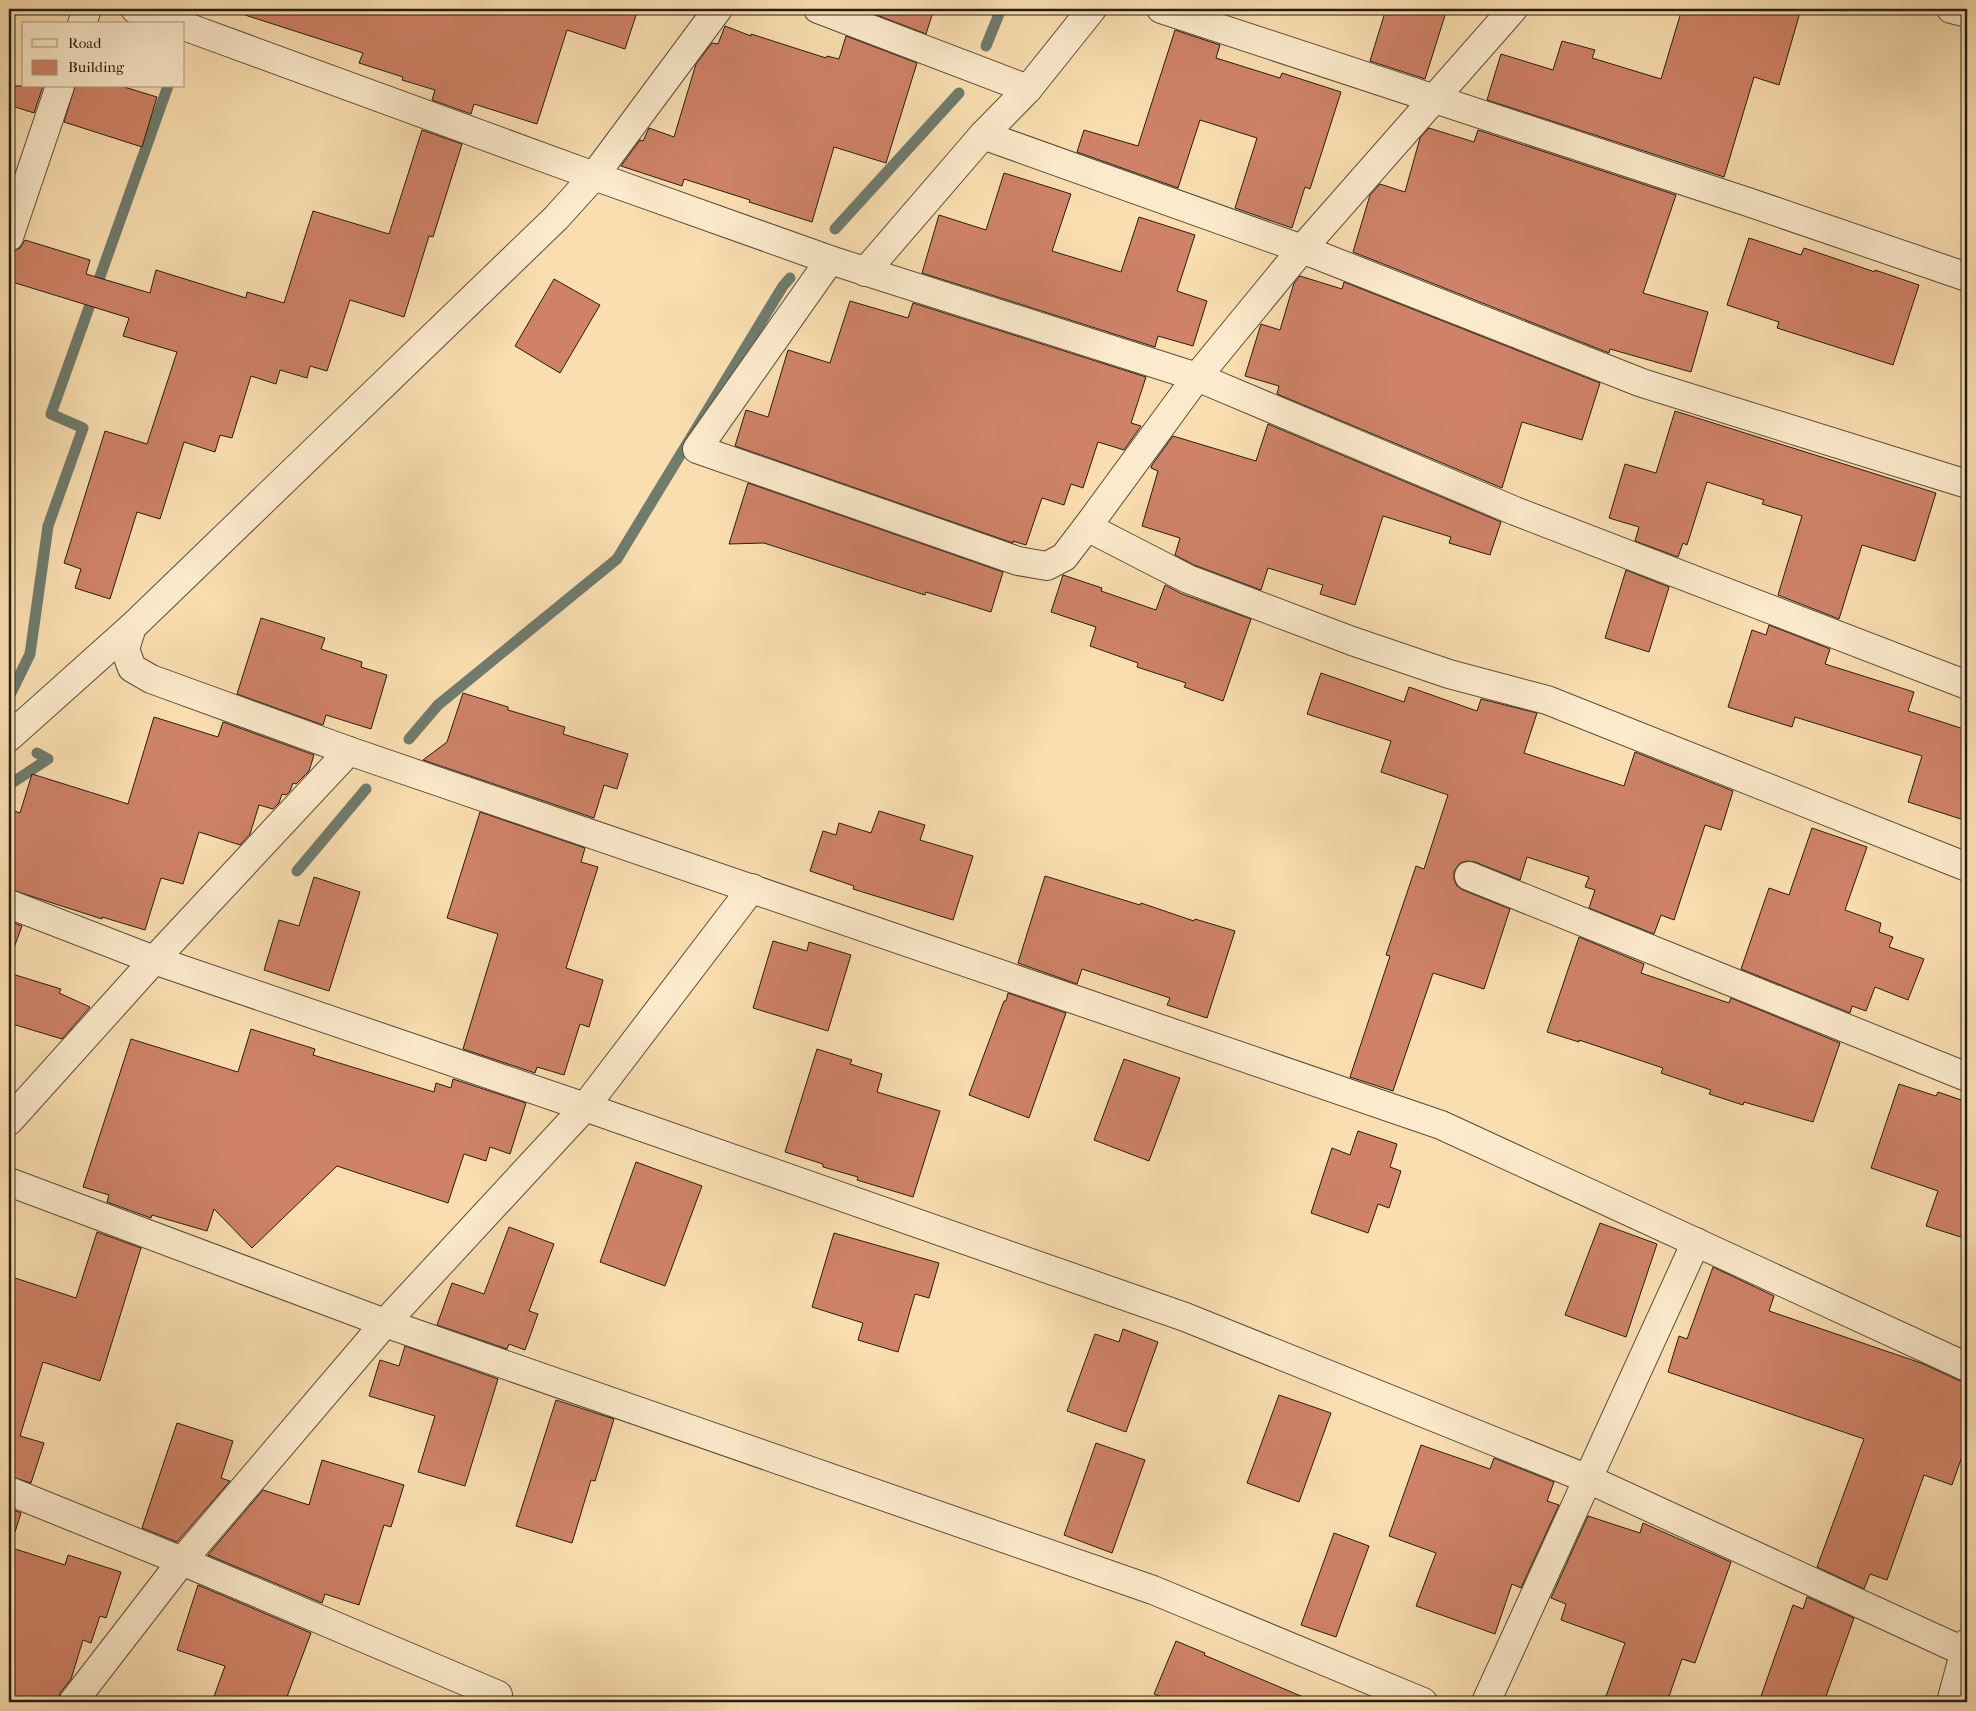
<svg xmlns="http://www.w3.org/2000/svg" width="1976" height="1711" font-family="'IM FELL French Canon',serif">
  <rect width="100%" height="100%" fill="#fadeb0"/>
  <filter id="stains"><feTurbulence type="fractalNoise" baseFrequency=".004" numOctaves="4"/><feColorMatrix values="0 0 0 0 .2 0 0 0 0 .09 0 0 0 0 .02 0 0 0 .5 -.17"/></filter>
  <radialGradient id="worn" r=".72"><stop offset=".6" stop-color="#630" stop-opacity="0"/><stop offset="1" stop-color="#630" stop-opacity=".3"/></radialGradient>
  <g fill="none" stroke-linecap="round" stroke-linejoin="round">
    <g stroke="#6e7c6e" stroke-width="11">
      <path d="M 986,46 L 1001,9"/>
      <path d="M 835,229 L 959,93"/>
      <path d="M 9,697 L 30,654 L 48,526 L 83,428 L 51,414 L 168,86"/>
      <path d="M 409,739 L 438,705 L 617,559 L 783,286 L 790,278"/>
      <path d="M 9,785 L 48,759 L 37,753"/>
      <path d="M 297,871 L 366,789"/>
    </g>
  </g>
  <g fill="#cf8267" stroke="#251d12">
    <path d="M 246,9 L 638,9 L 625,49 L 567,30 L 537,124 L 474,104 L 471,114 L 432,100 L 435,90 L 402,80 L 403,77 L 359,63 L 363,53 L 245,15 Z"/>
    <path d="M 861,9 L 934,9 L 926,34 Z"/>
    <path d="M 1210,9 L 1231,9 L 1229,15 Z"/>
    <path d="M 1386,9 L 1447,9 L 1425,79 L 1370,61 Z"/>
    <path d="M 1682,9 L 1801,9 L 1779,85 L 1754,77 L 1724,177 L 1487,100 L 1501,54 L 1553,70 L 1562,41 L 1595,50 L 1592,58 L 1661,79 Z"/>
    <path d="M 725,26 L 751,36 L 751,34 L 826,58 L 827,56 L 839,59 L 846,36 L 917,63 L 886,163 L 834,147 L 812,222 L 749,202 L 750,200 L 684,179 L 682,186 L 621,166 L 640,140 L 643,141 L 649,128 L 674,137 L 696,64 L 712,43 L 718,44 Z"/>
    <path d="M 1175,30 L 1220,45 L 1216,58 L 1280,78 L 1282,73 L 1341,92 L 1310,189 L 1305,187 L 1292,228 L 1235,208 L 1257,138 L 1200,120 L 1178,188 L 1077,152 L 1084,130 L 1138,146 Z"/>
    <path d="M 9,86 L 43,86 L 34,113 L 9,105 Z"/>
    <path d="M 75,86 L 121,86 L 157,97 L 142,147 L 64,122 Z"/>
    <path d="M 1429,128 L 1474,142 L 1478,130 L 1676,195 L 1643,293 L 1708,312 L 1691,372 L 1610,349 L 1609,353 L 1353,252 L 1370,195 L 1380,184 L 1405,192 L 1420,138 Z"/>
    <path d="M 422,130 L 462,144 L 433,237 L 429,236 L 404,317 L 350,300 L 327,371 L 310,366 L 307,378 L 280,370 L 276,384 L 251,376 L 232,438 L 220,435 L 215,452 L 184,442 L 160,519 L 137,512 L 110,599 L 75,588 L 81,569 L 64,563 L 105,431 L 147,444 L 177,352 L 123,336 L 129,318 L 9,281 L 9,261 L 11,252 L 20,248 L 25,240 L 90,260 L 86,274 L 150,293 L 156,270 L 246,298 L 247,292 L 284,303 L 313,211 L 389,234 Z"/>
    <path d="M 1004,173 L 1071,194 L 1052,251 L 1121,272 L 1139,217 L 1195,235 L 1177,291 L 1207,301 L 1193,346 L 1158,336 L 1155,347 L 922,273 L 939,215 L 986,230 Z"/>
    <path d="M 1749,238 L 1801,255 L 1804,248 L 1875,272 L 1875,270 L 1919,285 L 1893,365 L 1777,328 L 1779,322 L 1727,305 Z"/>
    <path d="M 1300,276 L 1342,289 L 1344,282 L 1600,383 L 1582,440 L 1522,422 L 1502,488 L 1277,394 L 1279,386 L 1245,376 L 1261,324 L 1280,330 L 1294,283 Z"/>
    <path d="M 554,279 L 600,305 L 560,373 L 515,346 Z"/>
    <path d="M 850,301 L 908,318 L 913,303 L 1146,377 L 1131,423 L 1141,426 L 1124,450 L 1098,442 L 1083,488 L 1071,484 L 1064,505 L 1042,498 L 1026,545 L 1013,541 L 1013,543 L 735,446 L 746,410 L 768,417 L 788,350 L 830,363 Z"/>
    <path d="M 1675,411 L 1936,493 L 1915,561 L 1862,545 L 1839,619 L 1778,595 L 1802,516 L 1762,504 L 1764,500 L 1707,482 L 1687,545 L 1683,543 L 1678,557 L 1635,541 L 1639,527 L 1609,518 L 1625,464 L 1656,473 Z"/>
    <path d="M 1268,424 L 1501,522 L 1490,555 L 1449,543 L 1451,537 L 1383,516 L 1355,605 L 1320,594 L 1323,585 L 1268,568 L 1261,590 L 1194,565 L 1175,555 L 1180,538 L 1142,526 L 1158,471 L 1151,468 L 1152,465 L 1173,436 L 1256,461 Z"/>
    <path d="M 748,483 L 1003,572 L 991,612 L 926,592 L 925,595 L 884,582 L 764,543 L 729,544 Z"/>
    <path d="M 1626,570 L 1669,587 L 1649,652 L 1605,638 Z"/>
    <path d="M 1063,575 L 1102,588 L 1101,591 L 1156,610 L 1165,585 L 1182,594 L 1251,619 L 1223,701 L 1184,687 L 1186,683 L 1137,667 L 1138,663 L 1090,646 L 1096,627 L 1051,612 Z"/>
    <path d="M 261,618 L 325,638 L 321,649 L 362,662 L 361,667 L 387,675 L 371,729 L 326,715 L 323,725 L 237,694 Z"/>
    <path d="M 1769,625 L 1830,649 L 1825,664 L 1914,692 L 1908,711 L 1967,730 L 1967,821 L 1908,802 L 1922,756 L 1795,717 L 1792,727 L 1728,707 L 1752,630 L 1766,635 Z"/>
    <path d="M 1321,673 L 1404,702 L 1409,687 L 1477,711 L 1481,699 L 1537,713 L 1524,753 L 1624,786 L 1635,752 L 1733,791 L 1721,830 L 1705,825 L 1674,920 L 1661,915 L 1654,934 L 1589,908 L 1595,890 L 1585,887 L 1589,877 L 1527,857 L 1520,880 L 1475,862 L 1467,861 L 1460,863 L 1454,871 L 1454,879 L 1457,886 L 1463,890 L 1510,909 L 1484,989 L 1433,973 L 1393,1091 L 1350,1077 L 1390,956 L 1386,955 L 1416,866 L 1424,869 L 1448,795 L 1381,772 L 1391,741 L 1307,714 Z"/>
    <path d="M 463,693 L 508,707 L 508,710 L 565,727 L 563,734 L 628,754 L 617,789 L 604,785 L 594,818 L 423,760 L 447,742 Z"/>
    <path d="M 154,717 L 218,737 L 223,722 L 314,755 L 309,771 L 296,784 L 293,783 L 290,791 L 286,795 L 282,794 L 279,803 L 273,809 L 259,805 L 250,834 L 240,845 L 199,832 L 183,884 L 161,878 L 145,930 L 102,917 L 102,919 L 9,889 L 9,809 L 20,813 L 32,774 L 128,804 Z"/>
    <path d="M 879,811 L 925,825 L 920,840 L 973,856 L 953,920 L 853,889 L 854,886 L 810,871 L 823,831 L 836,835 L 839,823 L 871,833 Z"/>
    <path d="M 480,812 L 585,848 L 581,862 L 598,867 L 566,968 L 603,980 L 589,1027 L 580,1024 L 564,1075 L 537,1067 L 535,1073 L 463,1049 L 498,934 L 447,918 Z"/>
    <path d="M 1812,828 L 1867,847 L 1845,910 L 1881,923 L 1879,932 L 1893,937 L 1889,947 L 1924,959 L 1908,1000 L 1875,987 L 1866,1011 L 1852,1006 L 1850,1013 L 1741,969 L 1769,888 L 1789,895 Z"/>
    <path d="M 1045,876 L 1140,905 L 1141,903 L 1194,921 L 1195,919 L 1235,931 L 1207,1018 L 1167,1005 L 1170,998 L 1082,969 L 1077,984 L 1018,963 Z"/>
    <path d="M 314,877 L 360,892 L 329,991 L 264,970 L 279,920 L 299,926 Z"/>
    <path d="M 9,921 L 22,926 L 12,953 L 9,952 Z"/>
    <path d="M 1579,937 L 1644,964 L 1641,973 L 1729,1003 L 1731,998 L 1840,1043 L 1813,1122 L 1744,1102 L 1743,1105 L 1709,1094 L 1711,1090 L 1661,1073 L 1663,1068 L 1579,1040 L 1579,1042 L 1547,1032 Z"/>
    <path d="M 773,941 L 807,951 L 809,942 L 851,955 L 828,1031 L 753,1008 Z"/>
    <path d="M 9,973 L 61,989 L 59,993 L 90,1007 L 62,1039 L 9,1023 Z"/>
    <path d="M 1008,993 L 1066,1013 L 1029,1118 L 969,1095 L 1004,1001 L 1006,1001 Z"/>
    <path d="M 251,1029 L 315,1049 L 313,1055 L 434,1092 L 436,1083 L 451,1088 L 453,1079 L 526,1103 L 510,1154 L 490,1147 L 486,1161 L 464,1154 L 448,1203 L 337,1166 L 252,1248 L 214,1209 L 207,1231 L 152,1215 L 151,1218 L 107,1202 L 109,1195 L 83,1187 L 131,1039 L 238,1072 Z"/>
    <path d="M 817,1049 L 852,1060 L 850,1064 L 882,1074 L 877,1092 L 940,1111 L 913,1197 L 857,1180 L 858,1177 L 823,1167 L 823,1164 L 785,1152 Z"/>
    <path d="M 1124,1059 L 1180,1078 L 1149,1161 L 1094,1140 Z"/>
    <path d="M 1899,1084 L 1936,1096 L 1938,1092 L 1967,1102 L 1967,1239 L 1926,1226 L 1938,1191 L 1871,1168 Z"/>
    <path d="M 1358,1131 L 1397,1144 L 1390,1167 L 1401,1171 L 1389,1208 L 1378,1204 L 1368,1233 L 1311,1213 L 1332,1148 L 1350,1155 Z"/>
    <path d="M 636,1162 L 702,1186 L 665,1286 L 600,1262 Z"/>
    <path d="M 1600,1223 L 1657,1244 L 1626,1337 L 1565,1315 Z"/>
    <path d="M 509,1227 L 554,1244 L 529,1311 L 538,1314 L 525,1350 L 509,1344 L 507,1349 L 437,1325 L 452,1283 L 484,1294 Z"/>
    <path d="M 97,1232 L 141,1248 L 100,1381 L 43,1362 L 20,1436 L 44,1443 L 31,1483 L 9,1476 L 9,1276 L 76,1298 Z"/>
    <path d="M 834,1233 L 939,1263 L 929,1298 L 915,1294 L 898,1352 L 858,1340 L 863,1323 L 812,1307 Z"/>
    <path d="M 1713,1267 L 1774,1296 L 1769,1311 L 1921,1363 L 1960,1381 L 1967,1382 L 1967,1442 L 1952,1485 L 1924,1475 L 1887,1580 L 1870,1574 L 1864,1589 L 1817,1567 L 1864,1439 L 1668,1372 L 1679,1336 L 1687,1339 Z"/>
    <path d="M 1123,1329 L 1158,1342 L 1126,1432 L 1067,1411 L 1095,1334 L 1119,1342 Z"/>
    <path d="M 405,1346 L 498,1379 L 465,1486 L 418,1472 L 435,1416 L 369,1396 L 380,1360 L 399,1366 Z"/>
    <path d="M 1279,1395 L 1331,1413 L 1299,1502 L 1247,1483 Z"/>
    <path d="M 556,1400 L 614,1419 L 595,1481 L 591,1480 L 572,1543 L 516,1526 Z"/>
    <path d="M 177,1423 L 233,1441 L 221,1478 L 230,1481 L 177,1542 L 142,1528 Z"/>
    <path d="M 1096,1443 L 1145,1460 L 1112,1553 L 1064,1535 Z"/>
    <path d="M 1421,1445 L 1490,1469 L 1494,1458 L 1554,1482 L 1547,1501 L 1559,1505 L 1521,1588 L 1512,1584 L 1495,1634 L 1416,1606 L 1436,1553 L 1389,1536 Z"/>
    <path d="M 322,1460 L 404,1485 L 391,1527 L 384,1525 L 359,1605 L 325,1594 L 322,1603 L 208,1555 L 263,1490 L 309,1505 Z"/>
    <path d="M 9,1508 L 21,1513 L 15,1532 L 9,1530 Z"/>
    <path d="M 1588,1516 L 1640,1533 L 1643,1523 L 1731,1562 L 1695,1663 L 1682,1659 L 1667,1702 L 1604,1702 L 1625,1643 L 1561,1620 L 1566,1604 L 1551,1598 Z"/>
    <path d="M 1334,1533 L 1369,1546 L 1336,1637 L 1301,1625 Z"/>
    <path d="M 9,1547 L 65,1565 L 68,1555 L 121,1572 L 106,1618 L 100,1616 L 91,1643 L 83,1640 L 71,1679 L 60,1693 L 58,1702 L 9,1702 Z"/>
    <path d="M 198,1585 L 311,1633 L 285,1702 L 212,1702 L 225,1666 L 177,1650 Z"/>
    <path d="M 1807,1597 L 1854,1618 L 1824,1702 L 1759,1702 L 1793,1605 L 1803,1609 Z"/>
    <path d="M 1176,1641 L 1205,1653 L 1204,1655 L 1315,1702 L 1174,1702 L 1154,1694 Z"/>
  </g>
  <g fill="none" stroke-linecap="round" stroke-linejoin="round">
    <g stroke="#5a4d3a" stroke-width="30">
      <g id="street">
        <path d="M 135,9 L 176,24"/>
        <path d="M 718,9 L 594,176 L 556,218 L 132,627 L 125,649 L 132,668 L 151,679 L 349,751 L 1441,1125 L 1967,1367"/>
        <path d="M 818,9 L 1028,89"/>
        <path d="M 1161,9 L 1748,202 L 1967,277"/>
        <path d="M 1951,9 L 1967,13"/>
        <path d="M 82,24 L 87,9"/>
        <path d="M 184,26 L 594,176 L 830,260 L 1197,377 L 1515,511 L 1967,685"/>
        <path d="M 983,135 L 1302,249 L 1642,383 L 1967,484"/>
        <path d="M 9,237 L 60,86"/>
        <path d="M 830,260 L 697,449 L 1018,561 L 1047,566 L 1064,557 L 1087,527 L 1197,377 L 1302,249 L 1513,9"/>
        <path d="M 865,272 L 983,135 L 1028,89 L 1092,9"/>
        <path d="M 1087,527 L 1188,579 L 1352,641 L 1449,674 L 1547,700 L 1967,867"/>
        <path d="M 9,737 L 132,627"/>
        <path d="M 1469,876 L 1967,1077"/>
        <path d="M 9,904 L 154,960 L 585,1107 L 1185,1317 L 1588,1479 L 1965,1652"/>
        <path d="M 9,1121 L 154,960 L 349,751"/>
        <path d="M 9,1182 L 385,1323 L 1153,1590 L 1423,1702"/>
        <path d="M 9,1491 L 182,1561 L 498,1695"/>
        <path d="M 73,1702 L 182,1561 L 385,1323 L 585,1107 L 752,888"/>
        <path d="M 1486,1702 L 1696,1242"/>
        <path d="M 1951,1702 L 1967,1643"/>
      </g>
    </g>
    <use href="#street" stroke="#fceacc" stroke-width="28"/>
  </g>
  <rect width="1976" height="1711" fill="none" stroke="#fadeb0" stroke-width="30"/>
  <rect x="10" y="10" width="1956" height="1691" fill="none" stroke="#251d12" stroke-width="2.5"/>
  <rect x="15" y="15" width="1946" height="1681" fill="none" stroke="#251d12"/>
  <rect x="22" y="22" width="162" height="65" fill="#fceacc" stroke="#a69882"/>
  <rect x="32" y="39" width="25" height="8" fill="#fceacc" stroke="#a69882"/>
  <text x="68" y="48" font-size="15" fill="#251d12">Road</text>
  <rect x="32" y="60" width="25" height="15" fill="#cf8267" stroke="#a69882"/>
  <text x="68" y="72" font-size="15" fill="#251d12">Building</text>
  <rect width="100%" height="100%" filter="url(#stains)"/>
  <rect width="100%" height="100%" fill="url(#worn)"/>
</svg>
